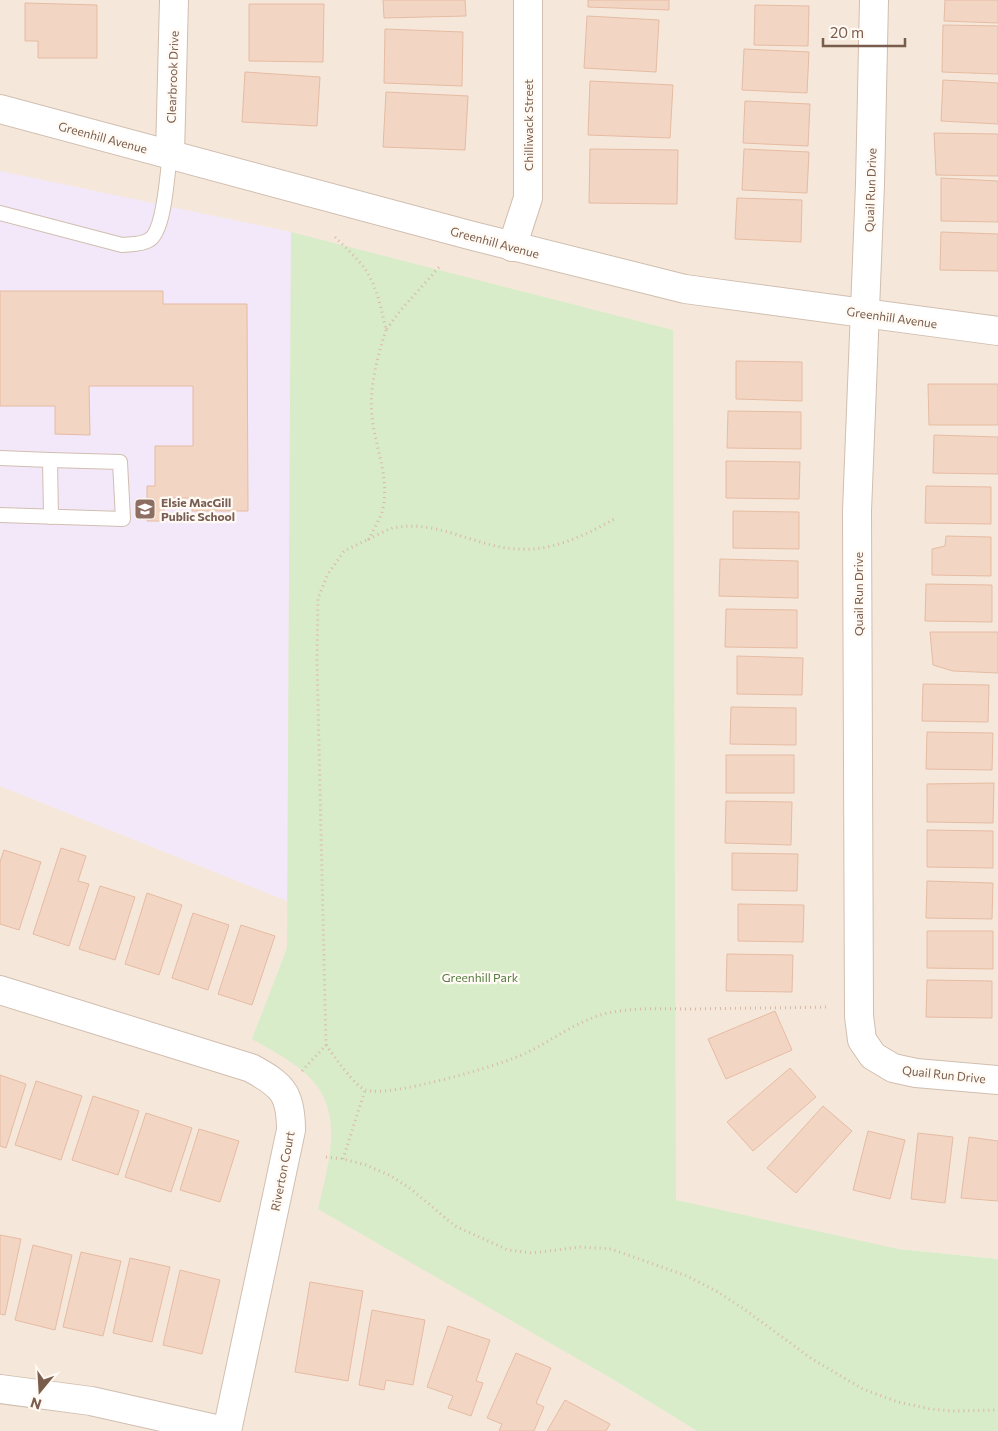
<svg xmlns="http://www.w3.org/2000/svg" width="998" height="1431" font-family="Commissioner,sans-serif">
  <rect width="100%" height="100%" fill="#fdf6ec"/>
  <path fill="#f5e8da" d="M 0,0 L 998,0 L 998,1259 L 898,1249 L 609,1377 L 697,1431 L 0,1431 Z"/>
  <path fill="#f3e8fa" d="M 0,171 L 291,232 L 287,901 L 0,786 Z"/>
  <path fill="#d8ecc9" d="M 291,232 L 673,330 L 676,1200 L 898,1249 L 998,1259 L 998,1431 L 697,1431 L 609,1377 L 318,1209 C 330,1156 349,1103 295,1065 C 282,1055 266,1047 252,1039 L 287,948 Z"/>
  <g fill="#f3d5c3" stroke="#e6bba3">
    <path d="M 383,0 L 465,0 L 466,16 L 384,18 Z"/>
    <path d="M 588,0 L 669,0 L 669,10 L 588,7 Z"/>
    <path d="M 945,0 L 998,0 L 998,23 L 944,21 Z"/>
    <path d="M 25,3 L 97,5 L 97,58 L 38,58 L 38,41 L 25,41 Z"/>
    <path d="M 249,4 L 324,4 L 323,62 L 249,61 Z"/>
    <path d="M 755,5 L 809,6 L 808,46 L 754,45 Z"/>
    <path d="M 587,16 L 659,20 L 656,72 L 584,68 Z"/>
    <path d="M 943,25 L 998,26 L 998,74 L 942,72 Z"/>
    <path d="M 385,29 L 463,32 L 462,86 L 384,83 Z"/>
    <path d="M 744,49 L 809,52 L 807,93 L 742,90 Z"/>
    <path d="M 245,72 L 320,77 L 317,126 L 242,122 Z"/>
    <path d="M 943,80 L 998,83 L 998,124 L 941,121 Z"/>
    <path d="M 590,81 L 673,85 L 670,138 L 588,135 Z"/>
    <path d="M 386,92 L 468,96 L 465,150 L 383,147 Z"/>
    <path d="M 745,101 L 810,104 L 808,146 L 743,143 Z"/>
    <path d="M 934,133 L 998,134 L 998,176 L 936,175 Z"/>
    <path d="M 590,149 L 678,150 L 677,204 L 589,203 Z"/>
    <path d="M 744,149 L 809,152 L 807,193 L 742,190 Z"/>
    <path d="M 941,178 L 998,181 L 998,222 L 941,221 Z"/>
    <path d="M 737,198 L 802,200 L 801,242 L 735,239 Z"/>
    <path d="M 941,232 L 998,234 L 998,271 L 940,270 Z"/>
    <path d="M 0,291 L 163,291 L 163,304 L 247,304 L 248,511 L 192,511 L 192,498 L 164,498 L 164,521 L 147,521 L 147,486 L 155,486 L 155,446 L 193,446 L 193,386 L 89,386 L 90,435 L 55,434 L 55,406 L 0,406 Z"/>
    <path d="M 736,361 L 802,362 L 802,401 L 736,399 Z"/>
    <path d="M 928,384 L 998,384 L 998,425 L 929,425 Z"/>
    <path d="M 728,411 L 801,412 L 801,449 L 727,448 Z"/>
    <path d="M 934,435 L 998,437 L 998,474 L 933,473 Z"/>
    <path d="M 726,461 L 800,462 L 799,499 L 726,498 Z"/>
    <path d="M 926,486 L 991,487 L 991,524 L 925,523 Z"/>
    <path d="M 733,511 L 799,512 L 799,549 L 733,548 Z"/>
    <path d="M 946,536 L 991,537 L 991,576 L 932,575 L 932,549 L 945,546 Z"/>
    <path d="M 720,559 L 798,561 L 798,598 L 719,596 Z"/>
    <path d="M 926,584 L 992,585 L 992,622 L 925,621 Z"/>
    <path d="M 726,609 L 797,610 L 797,648 L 725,647 Z"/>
    <path d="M 930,632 L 998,632 L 998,673 L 953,671 L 933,665 Z"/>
    <path d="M 737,656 L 803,658 L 802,695 L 737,694 Z"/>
    <path d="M 923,684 L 989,685 L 988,722 L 922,721 Z"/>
    <path d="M 731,707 L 796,708 L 796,745 L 730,744 Z"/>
    <path d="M 927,732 L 993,733 L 992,770 L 926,769 Z"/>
    <rect x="726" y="755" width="68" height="38"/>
    <path d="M 994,783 L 993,823 L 927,822 L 927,784 Z"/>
    <path d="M 726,801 L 792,802 L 791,845 L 725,843 Z"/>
    <path d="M 927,830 L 993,831 L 993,868 L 927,867 Z"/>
    <path d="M 61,848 L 86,856 L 78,881 L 89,884 L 69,946 L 33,934 Z"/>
    <path d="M 4,850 L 41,862 L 19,930 L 0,924 L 0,862 Z"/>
    <path d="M 732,853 L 798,854 L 797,891 L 732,890 Z"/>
    <path d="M 927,881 L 993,883 L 992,919 L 926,918 Z"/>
    <path d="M 100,886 L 135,897 L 115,960 L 79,949 Z"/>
    <path d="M 147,893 L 182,905 L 159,975 L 125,964 Z"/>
    <path d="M 738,904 L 804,905 L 803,942 L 738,941 Z"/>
    <path d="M 193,913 L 229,925 L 208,990 L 172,978 Z"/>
    <path d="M 241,925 L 275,936 L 252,1005 L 218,994 Z"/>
    <path d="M 927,931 L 993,931 L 993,969 L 927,968 Z"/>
    <path d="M 727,954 L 793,955 L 792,992 L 726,991 Z"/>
    <path d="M 927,980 L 992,981 L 992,1018 L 926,1017 Z"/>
    <path d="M 775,1011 L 792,1050 L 726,1079 L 708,1039 Z"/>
    <path d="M 790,1068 L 816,1097 L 753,1151 L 727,1122 Z"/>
    <path d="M 0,1075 L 26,1084 L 6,1148 L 0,1146 Z"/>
    <path d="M 36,1081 L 82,1096 L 61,1160 L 15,1145 Z"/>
    <path d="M 93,1096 L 139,1111 L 118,1175 L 72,1160 Z"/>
    <path d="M 823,1106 L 852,1131 L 796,1193 L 767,1168 Z"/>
    <path d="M 146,1113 L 192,1128 L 171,1192 L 125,1177 Z"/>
    <path d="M 199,1129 L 239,1141 L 220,1202 L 180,1190 Z"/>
    <path d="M 868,1131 L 905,1140 L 890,1199 L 853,1190 Z"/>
    <path d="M 918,1133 L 953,1137 L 945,1203 L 911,1199 Z"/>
    <path d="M 969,1137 L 998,1141 L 998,1201 L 961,1198 Z"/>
    <path d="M 0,1235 L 21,1239 L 5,1315 L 0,1314 Z"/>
    <path d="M 33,1245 L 72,1255 L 55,1330 L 15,1320 Z"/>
    <path d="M 81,1252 L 121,1261 L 103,1336 L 63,1327 Z"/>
    <path d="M 130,1258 L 170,1267 L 152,1342 L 113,1333 Z"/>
    <path d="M 180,1270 L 220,1280 L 202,1354 L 163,1345 Z"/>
    <path d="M 310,1282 L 363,1291 L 348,1381 L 295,1372 Z"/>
    <path d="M 372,1310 L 425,1320 L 413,1385 L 386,1380 L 384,1390 L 359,1385 Z"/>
    <path d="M 448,1326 L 490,1340 L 476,1381 L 483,1383 L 471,1416 L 448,1408 L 453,1396 L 427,1387 Z"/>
    <path d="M 516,1353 L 551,1368 L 536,1403 L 544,1407 L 534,1431 L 499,1431 L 502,1424 L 487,1418 Z"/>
    <path d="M 565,1400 L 610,1424 L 606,1431 L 547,1431 Z"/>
  </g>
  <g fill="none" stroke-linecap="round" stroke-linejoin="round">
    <g stroke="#d1beb0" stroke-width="16">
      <g id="lane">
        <path d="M 0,213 L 122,245 C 130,244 141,245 149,240 C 165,231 167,173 170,154"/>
        <path d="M 0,458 L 50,460 L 51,517"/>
        <path d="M 0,515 L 123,519 L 120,462 L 50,460"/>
      </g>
    </g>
    <g stroke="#d1beb0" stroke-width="30">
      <g id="street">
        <path d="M 874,0 L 870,184 L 857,511 L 859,1016 L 862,1040 L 873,1056 L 893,1068 L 916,1073 L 998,1080"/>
        <path d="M 0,109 L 473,236 L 685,289 L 998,331"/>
        <path d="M 170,154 L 174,0"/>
        <path d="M 512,247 L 528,198 L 528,0"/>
        <path d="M 0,990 L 251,1068 C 282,1085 291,1093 291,1130 L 227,1431"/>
        <path d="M 0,1389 L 91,1401 L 224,1431"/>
      </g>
    </g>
    <g stroke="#d9b8a5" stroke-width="3" stroke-dasharray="1 4" stroke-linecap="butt">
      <path d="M 335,237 C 344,246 354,255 362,265 C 377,284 381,308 386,330 L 400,311 L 441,265"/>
      <path d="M 386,330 C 377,358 369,388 372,417 C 375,447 391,481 382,512 C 379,521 373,530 369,539 C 376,536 385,530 393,528 C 438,519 472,546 516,549 C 552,552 586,535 616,518"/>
      <path d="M 326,1045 C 334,1056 355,1087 366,1090 C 389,1098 502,1065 526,1053 C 553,1040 578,1020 608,1013 C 636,1007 666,1009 695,1009 C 739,1008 783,1008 827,1007"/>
      <path d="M 302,1071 L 326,1045 L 317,661 L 318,598 L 328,574 L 344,551 L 369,539"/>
      <path d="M 326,1157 L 343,1159 L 366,1165 L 391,1176 L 411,1189 L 455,1226 L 508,1250 L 533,1253 L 580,1247 L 611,1249 L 687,1276 L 718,1292 L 744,1309 L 812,1359 L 863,1389 L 898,1402 L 930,1409 L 953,1411 L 998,1410"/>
      <path d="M 343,1159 L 365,1090"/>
    </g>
    <use href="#lane" stroke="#fff" stroke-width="14"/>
    <use href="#street" stroke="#fff" stroke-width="28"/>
  </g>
  <defs>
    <g id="school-square" transform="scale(1.125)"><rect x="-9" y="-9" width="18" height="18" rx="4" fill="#8d6e63" stroke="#fffaf3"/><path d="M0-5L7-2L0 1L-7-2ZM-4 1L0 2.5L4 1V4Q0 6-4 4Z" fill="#fff"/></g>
  </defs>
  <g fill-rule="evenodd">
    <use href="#school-square" x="145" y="509"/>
  </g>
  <g text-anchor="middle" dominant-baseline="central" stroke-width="4.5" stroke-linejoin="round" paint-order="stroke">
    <g font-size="12" fill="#7a5c4d" stroke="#fffaf3">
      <text transform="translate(172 77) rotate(-88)">Clearbrook Drive</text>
      <text transform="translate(528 125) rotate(-90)">Chilliwack Street</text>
      <text transform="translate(103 137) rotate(15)">Greenhill Avenue</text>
      <text transform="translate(870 190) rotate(-88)">Quail Run Drive</text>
      <text transform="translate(495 242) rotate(15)">Greenhill Avenue</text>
      <text transform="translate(892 317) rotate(8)">Greenhill Avenue</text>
      <text transform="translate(858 594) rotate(-90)">Quail Run Drive</text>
      <text transform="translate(944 1074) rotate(6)">Quail Run Drive</text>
      <text transform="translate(282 1171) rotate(-79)">Riverton Court</text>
    </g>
    <g font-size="12" font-weight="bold" fill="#785e54" stroke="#fffaf3" text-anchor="start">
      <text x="161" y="502">Elsie MacGill<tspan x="161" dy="14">Public School</tspan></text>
    </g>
    <g font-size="12" fill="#537a41" stroke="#fffaf3">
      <text x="480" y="977">Greenhill Park</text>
    </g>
  </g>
  <g transform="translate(40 1391) rotate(198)" stroke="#fffaf3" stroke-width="4" paint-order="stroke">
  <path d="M0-4L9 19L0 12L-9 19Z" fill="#7a5c4d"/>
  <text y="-8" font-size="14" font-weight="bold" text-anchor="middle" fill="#7a5c4d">N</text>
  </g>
  <path d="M823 38v8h82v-8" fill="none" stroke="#7a5c4d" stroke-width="2.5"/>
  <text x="830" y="38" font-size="15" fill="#7a5c4d" stroke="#fffaf3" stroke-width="4" paint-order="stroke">20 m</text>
</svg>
